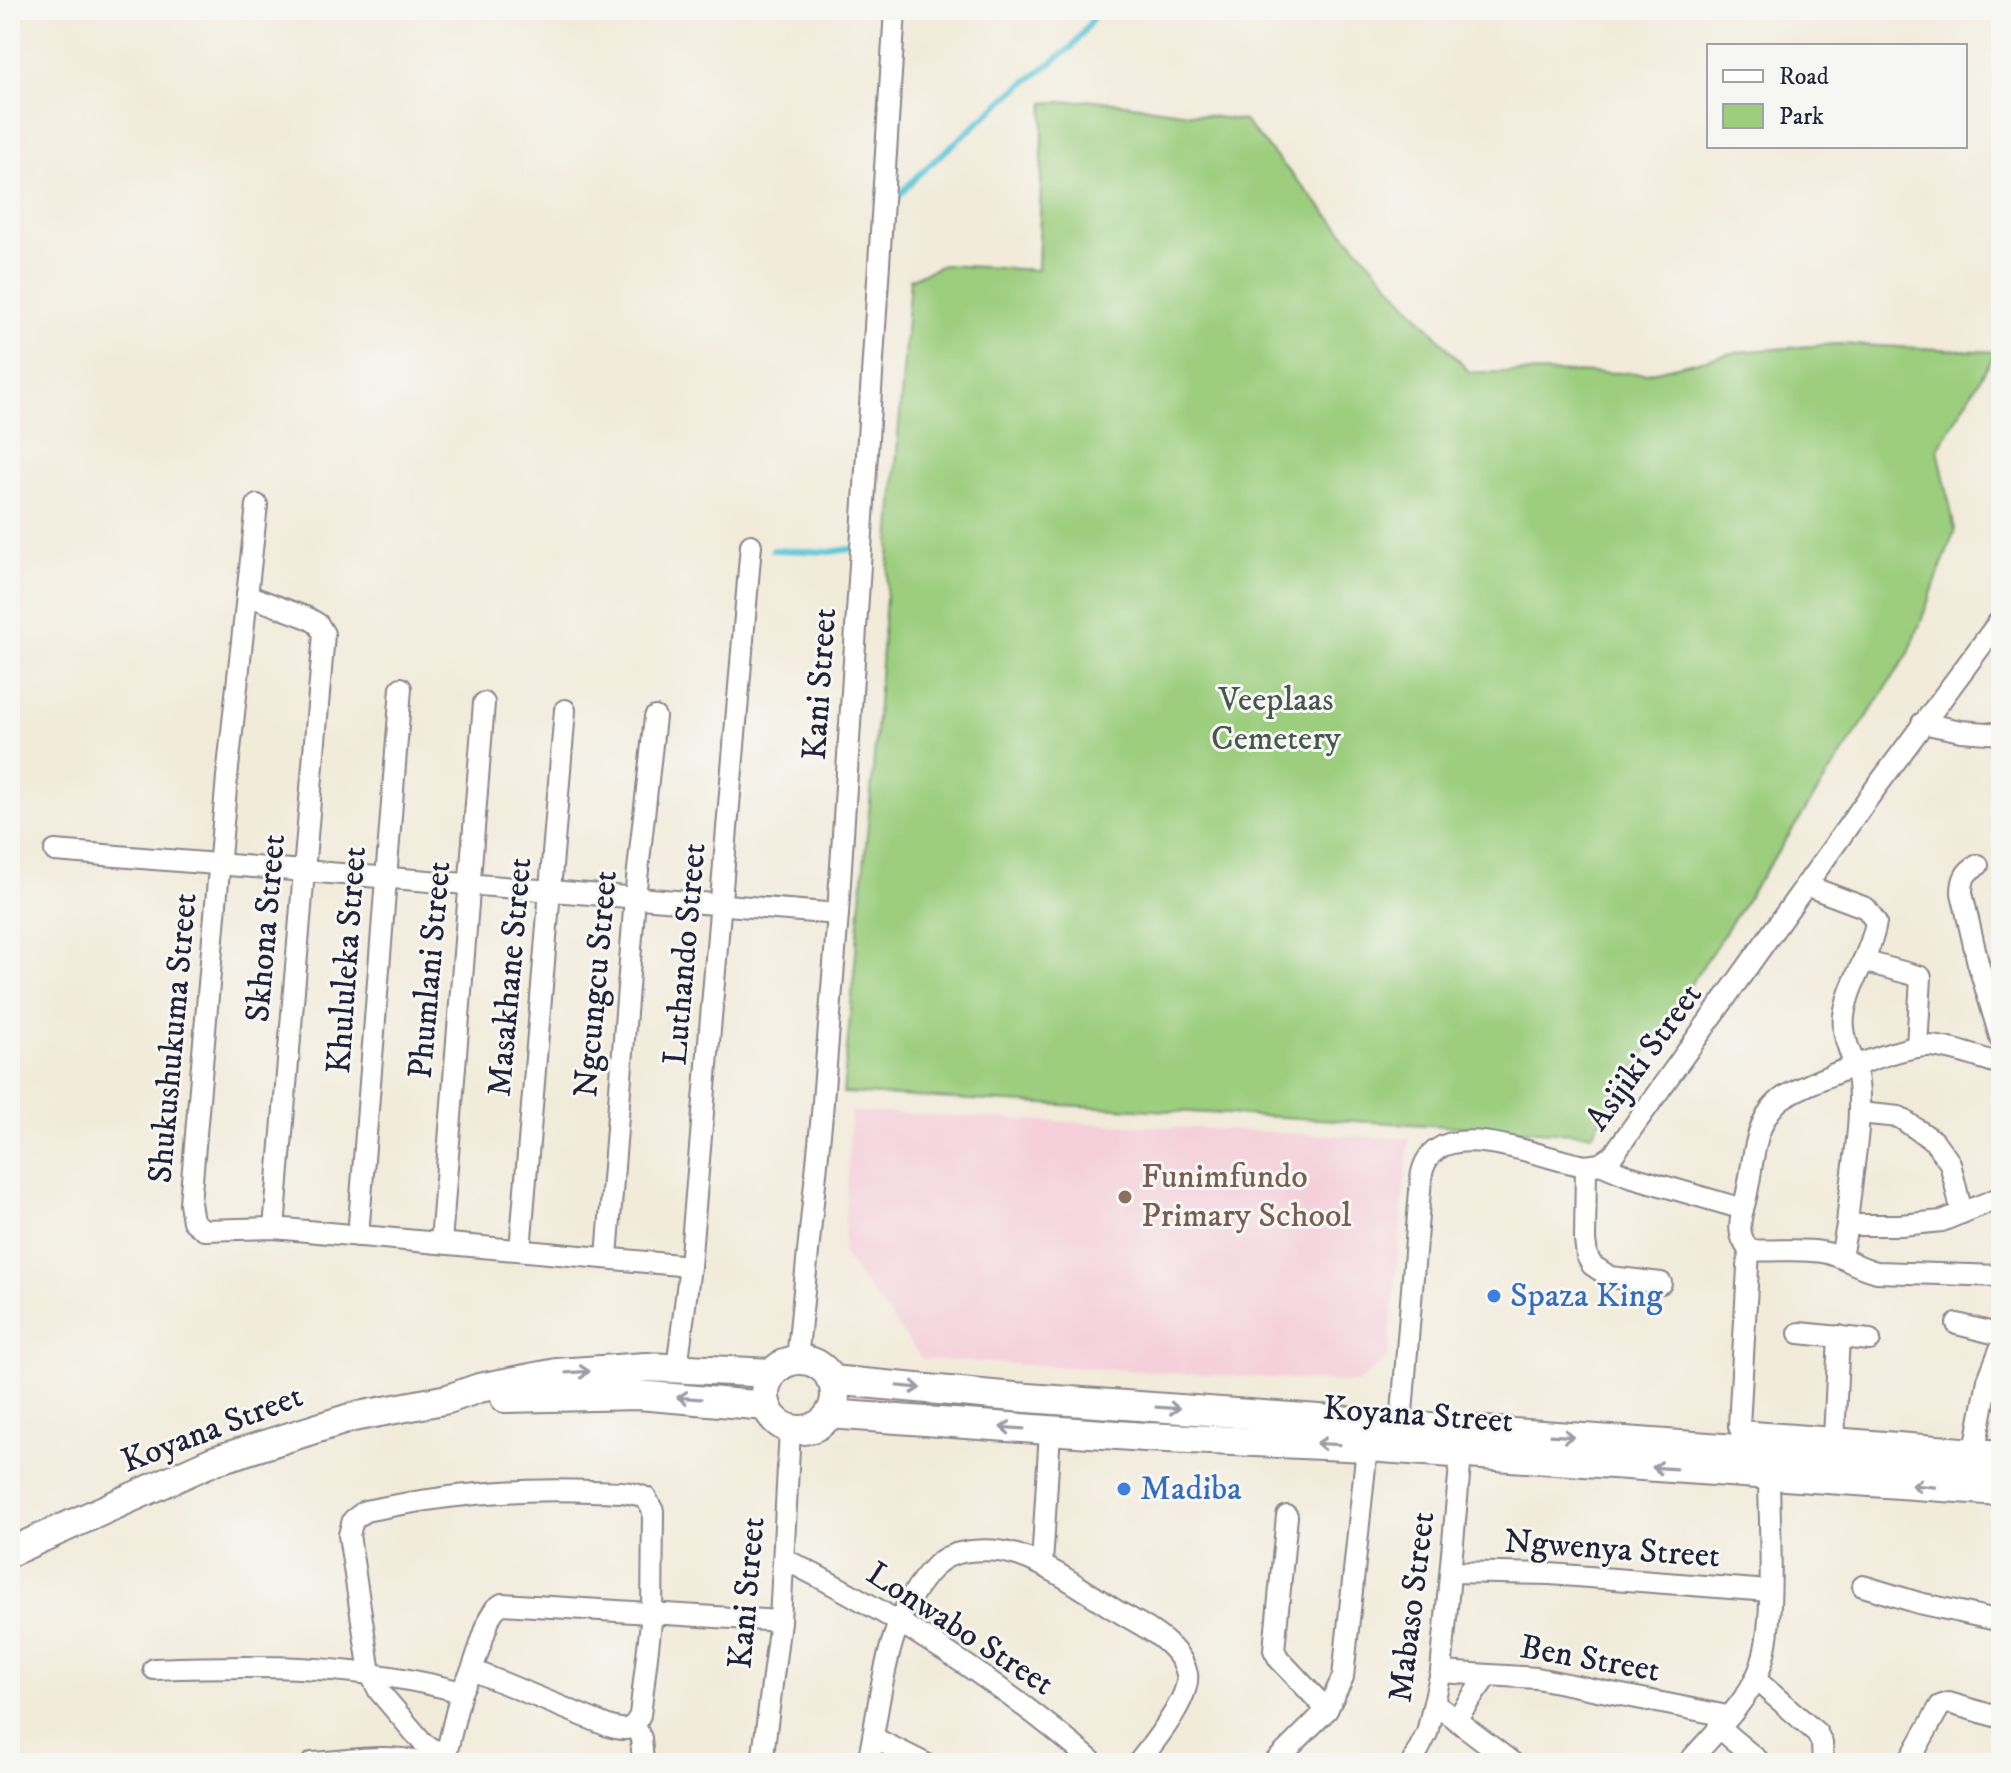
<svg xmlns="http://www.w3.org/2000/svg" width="2011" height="1773" font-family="'IM FELL DW Pica',serif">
  <rect width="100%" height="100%" fill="#f6f6f2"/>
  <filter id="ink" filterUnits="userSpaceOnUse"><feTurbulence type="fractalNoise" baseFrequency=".0125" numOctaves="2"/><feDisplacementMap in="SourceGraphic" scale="16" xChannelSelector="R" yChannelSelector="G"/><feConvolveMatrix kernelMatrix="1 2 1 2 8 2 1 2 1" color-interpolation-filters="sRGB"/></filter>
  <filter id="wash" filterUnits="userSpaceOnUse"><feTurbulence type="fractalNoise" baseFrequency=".006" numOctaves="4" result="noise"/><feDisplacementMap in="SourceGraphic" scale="32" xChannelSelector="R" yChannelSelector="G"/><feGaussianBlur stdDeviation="1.8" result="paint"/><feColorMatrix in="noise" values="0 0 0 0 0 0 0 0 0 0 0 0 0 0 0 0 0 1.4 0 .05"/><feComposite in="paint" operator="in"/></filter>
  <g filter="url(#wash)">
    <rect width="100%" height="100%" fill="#f2ebda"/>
    <path fill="#f5cfda" d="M 851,1111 L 1409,1139 L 1388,1358 L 1358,1383 L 922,1359 L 843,1255 Z"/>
    <path fill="#9cce7e" stroke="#5f785c" stroke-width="2" d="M 1097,100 L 1244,121 L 1469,372 L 1647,373 L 1737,352 L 1837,344 L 1996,352 L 1938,449 L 1955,530 L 1909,653 L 1592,1134 L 843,1093 L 873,770 L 910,279 L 943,265 L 1038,270 L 1044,103 Z"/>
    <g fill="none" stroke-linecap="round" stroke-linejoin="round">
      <g stroke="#5dc6d8" stroke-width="6">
        <path d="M 891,208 L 891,204 L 918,175 L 1013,92 L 1073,46 L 1099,10"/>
        <path d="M 773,550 L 830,552 L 856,548"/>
      </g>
    </g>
  </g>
  <g filter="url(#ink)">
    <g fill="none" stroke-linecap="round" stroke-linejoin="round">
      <g stroke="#8a868a" stroke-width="24">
        <g id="street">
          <path d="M 257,505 L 227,777 L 190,1203 L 193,1221 L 204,1230 L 274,1228 L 690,1266"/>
          <path d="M 247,595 L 308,618 L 318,624 L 324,634 L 274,1228"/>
          <path d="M 1922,723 L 1961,731 L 2001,734"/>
          <path d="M 55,851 L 838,914"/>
          <path d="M 1978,865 C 1965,871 1962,880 1962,893 L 1978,963 L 2001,1040"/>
          <path d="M 1805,885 L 1866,908 L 1876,922 C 1871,955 1848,983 1844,1016 C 1841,1041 1856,1059 1858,1083 C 1863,1124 1850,1181 1847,1225"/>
          <path d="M 1863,961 L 1921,977 L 1917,1047"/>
          <path d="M 1859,1113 L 1899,1117 L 1934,1141 L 1950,1163 L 1962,1213"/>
          <path d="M 1600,1164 L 1629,1176 L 1743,1209 C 1739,1225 1738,1236 1749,1250 C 1773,1252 1798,1248 1822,1252 C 1842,1255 1857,1268 1877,1272 L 2001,1276"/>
          <path d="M 1586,1166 L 1585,1240 L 1587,1256 L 1592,1265 L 1610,1277 L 1661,1283"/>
          <path d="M 1743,1209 C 1755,1172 1749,1121 1784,1097 C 1810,1082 1901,1045 1929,1046 C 1952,1047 1979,1058 2001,1064"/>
          <path d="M 358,1236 L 401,688"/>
          <path d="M 441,1242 L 484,703"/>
          <path d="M 520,1250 L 565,710"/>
          <path d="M 1749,1250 L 1739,1426 L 1741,1431 L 2001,1451"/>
          <path d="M 607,1257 L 635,897 L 655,717"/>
          <path d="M 1841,1257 L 1847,1225 L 1901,1225 L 1942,1221 L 2001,1197"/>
          <path d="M 1957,1324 L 2001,1335"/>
          <path d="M 1799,1333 L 1870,1340"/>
          <path d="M 797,1360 L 822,1114 L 838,914 L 895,10"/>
          <path d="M 677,1368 L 690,1266 L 751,545"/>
          <path d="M 1401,1425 L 1421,1178 C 1431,1107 1542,1160 1586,1166 L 1600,1164 L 1613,1155 L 1869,797 L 2001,619"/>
          <path d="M 1834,1438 L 1839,1336"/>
          <path d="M 1975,1450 L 1988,1380 L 2001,1347"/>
          <path d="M 1287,1516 L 1274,1650 L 1279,1659 L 1327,1710"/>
          <path d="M 784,1559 C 894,1614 1001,1682 1094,1763"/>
          <path d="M 1042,1565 L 1050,1431"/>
          <path d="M 1451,1572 L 1550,1574 L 1769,1591"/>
          <path d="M 1863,1586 L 1919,1603 L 2001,1621"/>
          <path d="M 154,1669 C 258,1665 360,1664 461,1692"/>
          <path d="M 1441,1672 L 1537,1678 L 1727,1716"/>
          <path d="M 1755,1679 L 1817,1733 L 1822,1743 L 1823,1763"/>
          <path d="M 1435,1704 L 1513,1763"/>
          <path d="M 1456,1719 L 1487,1676"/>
          <path d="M 635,1726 L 641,1738 L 643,1763"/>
          <path d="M 1718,1727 L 1759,1761"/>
          <path d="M 874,1738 L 924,1763"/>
          <path d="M 446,1753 L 432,1749 L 424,1744 L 379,1691 L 370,1673 L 349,1535 L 353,1520 L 365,1511 C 445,1495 510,1488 592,1491 C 610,1492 630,1490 646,1498 L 653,1511 L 652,1614 L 640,1715 C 632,1732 624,1731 608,1726 L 472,1670"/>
          <path d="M 312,1763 C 347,1761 388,1753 421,1763"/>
          <path d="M 444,1763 L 461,1692 L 472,1670 L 490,1617 L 495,1609 L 502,1604 L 780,1621"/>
          <path d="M 762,1763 L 780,1621 L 790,1429"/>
          <path d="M 868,1763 C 882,1697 884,1616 936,1565 C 954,1547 994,1548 1017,1555 C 1051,1566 1082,1589 1112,1608 C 1132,1620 1156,1631 1172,1648 C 1179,1655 1185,1665 1187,1674 C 1191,1698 1152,1745 1138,1763"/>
          <path d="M 1274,1763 L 1327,1710 L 1343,1677 L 1367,1447"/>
          <path d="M 1412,1763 L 1427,1733 L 1441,1672 L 1461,1455"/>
          <path d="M 1688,1763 C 1712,1735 1745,1705 1759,1671 C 1777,1627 1769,1525 1769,1475"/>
          <path d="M 1908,1763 L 1940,1706 L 1949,1703 L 2001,1718"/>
        </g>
      </g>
      <g stroke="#8a868a" stroke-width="32">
        <g id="secondary">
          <circle cx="800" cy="1395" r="35"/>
          <path d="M 831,1380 L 1014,1397 L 2001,1468"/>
          <path d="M 505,1398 L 638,1395 L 767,1406"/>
          <path d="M 829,1414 L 1145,1437 L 1367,1447 L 2001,1491"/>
          <path d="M 10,1552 L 213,1461 L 353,1417 L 448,1399 L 479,1388 L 557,1373 L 646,1367 L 772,1373"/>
        </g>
      </g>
      <use href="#street" stroke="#fff" stroke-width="20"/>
      <use href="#secondary" stroke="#fff" stroke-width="28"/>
    </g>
    <defs><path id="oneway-shaft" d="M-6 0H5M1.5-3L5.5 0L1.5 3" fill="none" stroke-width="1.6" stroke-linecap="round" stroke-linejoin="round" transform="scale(2)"/></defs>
    <g stroke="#9c9ca7">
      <use href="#oneway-shaft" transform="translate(578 1372) rotate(-4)"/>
      <use href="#oneway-shaft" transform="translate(909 1387) rotate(5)"/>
      <use href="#oneway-shaft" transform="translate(689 1398) rotate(-176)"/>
      <use href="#oneway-shaft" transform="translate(1168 1408) rotate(4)"/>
      <use href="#oneway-shaft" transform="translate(1012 1428) rotate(-176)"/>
      <use href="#oneway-shaft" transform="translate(1562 1436) rotate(4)"/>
      <use href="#oneway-shaft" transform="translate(1328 1444) rotate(-177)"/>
      <use href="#oneway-shaft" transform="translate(1664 1468) rotate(-176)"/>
      <use href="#oneway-shaft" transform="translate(1923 1486) rotate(-175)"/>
    </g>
  </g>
  <circle fill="#8d6e63" stroke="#f6f6f2" stroke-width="3" cx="1125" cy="1197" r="8"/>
  <g fill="#3f7fe0" stroke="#f6f6f2" stroke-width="3">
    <circle cx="1494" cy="1296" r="8"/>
    <circle cx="1124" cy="1489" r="8"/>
  </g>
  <g text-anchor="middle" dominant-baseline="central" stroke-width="6" stroke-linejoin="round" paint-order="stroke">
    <g font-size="34" fill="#22223b" stroke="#f6f6f2">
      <text transform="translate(820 684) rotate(-86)">Kani Street</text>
      <text transform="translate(266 928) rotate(-85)">Skhona Street</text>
      <text transform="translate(685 954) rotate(-85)">Luthando Street</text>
      <text transform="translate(347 960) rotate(-86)">Khululeka Street</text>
      <text transform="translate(430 970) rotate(-85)">Phumlani Street</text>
      <text transform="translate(510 977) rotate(-85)">Masakhane Street</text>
      <text transform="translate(596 984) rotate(-85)">Ngcungcu Street</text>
      <text transform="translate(173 1038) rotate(-85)">Shukushukuma Street</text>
      <text transform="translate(1644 1057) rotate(-54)">Asijiki Street</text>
      <text transform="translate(1418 1415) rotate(4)">Koyana Street</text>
      <text transform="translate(212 1429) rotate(-21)">Koyana Street</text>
      <text transform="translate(1612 1549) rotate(4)">Ngwenya Street</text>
      <text transform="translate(747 1593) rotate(-85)">Kani Street</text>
      <text transform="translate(1412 1607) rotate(-83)">Mabaso Street</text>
      <text transform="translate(960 1629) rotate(33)">Lonwabo Street</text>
      <text transform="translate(1590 1659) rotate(10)">Ben Street</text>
    </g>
    <g font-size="34" fill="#47564f" stroke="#f6f6f2">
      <text x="1276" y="700">Veeplaas<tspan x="1276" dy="39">Cemetery</tspan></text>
    </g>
    <g font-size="34" fill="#785e54" stroke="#f6f6f2" text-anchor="start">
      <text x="1141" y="1177">Funimfundo<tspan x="1141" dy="39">Primary School</tspan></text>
    </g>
    <g font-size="34" fill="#366cbe" stroke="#f6f6f2" text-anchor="start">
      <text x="1510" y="1296">Spaza King</text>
      <text x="1140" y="1489">Madiba</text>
    </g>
  </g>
  <rect width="2011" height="1773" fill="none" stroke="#f6f6f2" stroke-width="40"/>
  <rect x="1707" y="44" width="260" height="104" fill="#f6f6f2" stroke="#a1a1a9" stroke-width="2"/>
  <rect x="1723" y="70" width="40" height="12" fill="#ffffff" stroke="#a1a1a9" stroke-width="2"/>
  <text x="1779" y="84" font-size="24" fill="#22223b">Road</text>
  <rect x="1723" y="104" width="40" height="24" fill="#9cce7e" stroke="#a1a1a9" stroke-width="2"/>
  <text x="1779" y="124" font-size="24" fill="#22223b">Park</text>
</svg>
